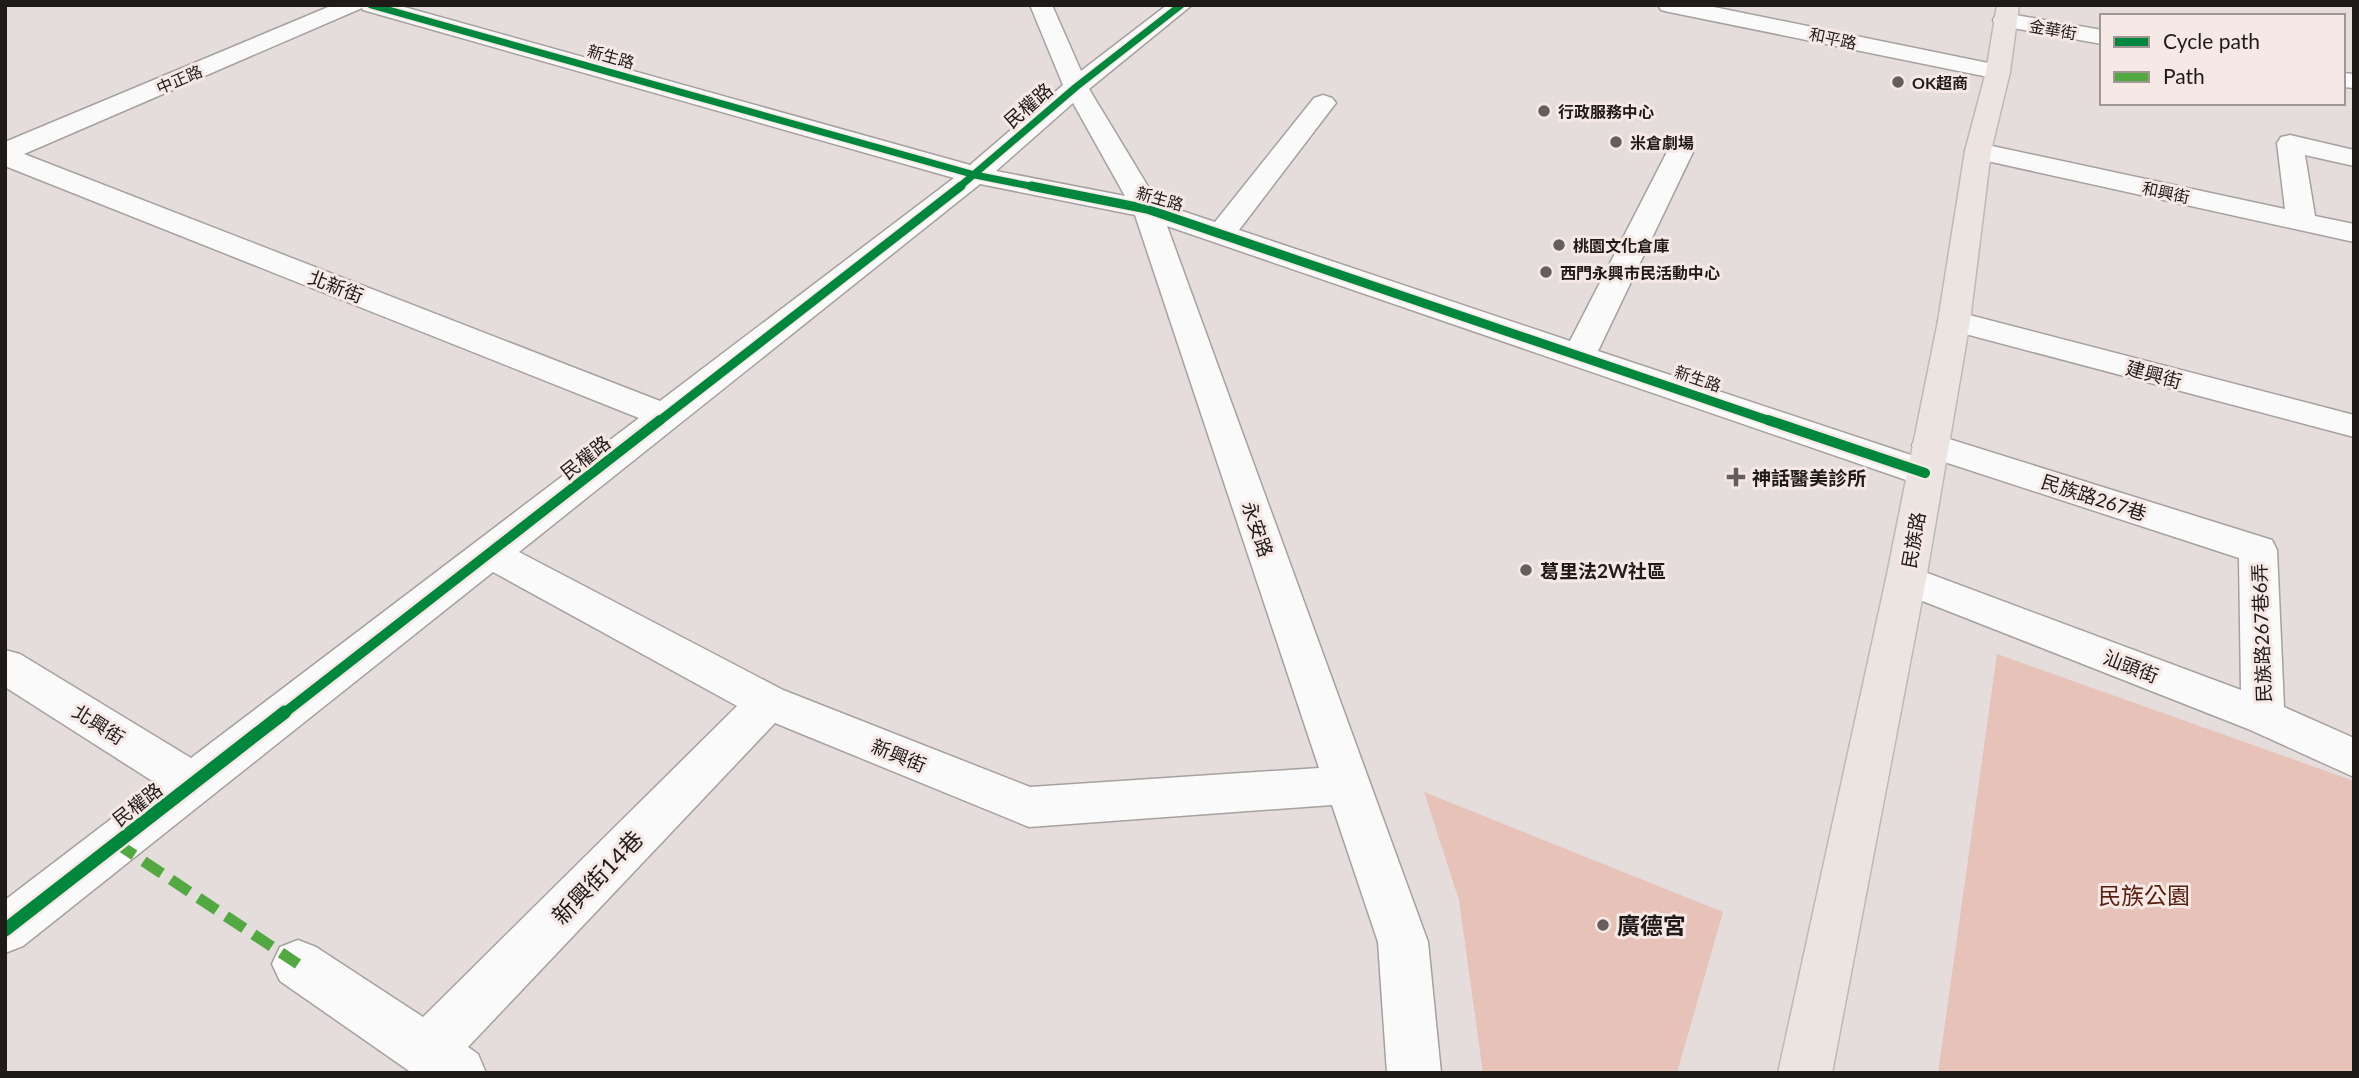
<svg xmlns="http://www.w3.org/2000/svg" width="2359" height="1078" font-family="Lato,'Noto Sans TC',sans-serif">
  <rect width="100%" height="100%" fill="#e4dddb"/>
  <g fill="#e6c2b8">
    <path d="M 1997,654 L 2354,781 L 2354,1073 L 1938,1073 Z"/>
    <path d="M 1424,792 L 1723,912 L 1677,1073 L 1483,1073 L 1459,900 Z"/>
  </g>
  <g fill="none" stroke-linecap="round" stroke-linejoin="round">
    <g stroke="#a6a09f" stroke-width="3">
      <g id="minor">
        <path d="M 333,5 L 397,5 L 970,165 L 1063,85 L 1030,5 L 1052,5 L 1081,71 L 1167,5 L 1192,5 L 1089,89 L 1158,203 L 1215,222 L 1314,98 L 1323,95 L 1332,98 L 1336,103 L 1332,108 L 1239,230 L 1570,341 L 1667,152 L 1670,146 L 1680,144 L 1690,146 L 1693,152 L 1598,351 L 1938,464 L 1943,473 L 1938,482 L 1925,485 L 1912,482 L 1167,226 L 1428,942 L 1441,1073 L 1387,1073 L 1378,942 L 1332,805 L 1029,827 L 775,723 L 468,1047 L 478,1054 L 486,1073 L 412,1073 L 280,981 L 272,964 L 280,947 L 298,940 L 316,947 L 423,1017 L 737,706 L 493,572 L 23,946 L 5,953 L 5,900 L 157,784 L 5,687 L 5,650 L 20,654 L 191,758 L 639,418 L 5,166 L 5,142 ZM 362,8 L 363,10 L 954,178 L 660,401 L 24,154 ZM 1073,103 L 1125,196 L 996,171 ZM 980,184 L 1135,215 L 1319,768 L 1030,787 L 783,690 L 519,552 Z"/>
        <path d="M 1658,5 L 1704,5 L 1998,65 L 2007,67 L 2010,72 L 2007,77 L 1998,79 L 1669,12 L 1661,10 Z"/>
        <path d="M 2004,13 L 2102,30 L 2102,44 L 1996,25 L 1993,20 L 1996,15 Z"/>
        <path d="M 2343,73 L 2354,74 L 2354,88 L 2343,87 Z"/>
        <path d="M 2290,135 L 2354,150 L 2354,166 L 2305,155 L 2315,216 L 2354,224 L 2354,242 L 1978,159 L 1968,157 L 1965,151 L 1968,145 L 1978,143 L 2285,209 L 2277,143 L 2281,137 Z"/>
        <path d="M 1954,311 L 2354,415 L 2354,437 L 1943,328 L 1938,321 L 1943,314 Z"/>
        <path d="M 1930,433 L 2272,540 L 2277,550 L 2284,707 L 2354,738 L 2354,777 L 2248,729 L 1892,589 L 1886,579 L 1892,569 L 1906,565 L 2241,690 L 2239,558 L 1917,453 L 1912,445 L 1917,437 Z"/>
      </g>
    </g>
    <g stroke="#bcb9b7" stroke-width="3">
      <path id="major" d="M 1997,5 L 2019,5 L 2010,72 L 1991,151 L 1970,321 L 1926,579 L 1832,1073 L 1778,1073 L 1886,579 L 1938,321 L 1965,151 L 1986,72 Z"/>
    </g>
    <use href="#minor" fill="#fbfafa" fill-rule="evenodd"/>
    <use href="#major" fill="#ebe4e1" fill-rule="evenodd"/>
    <path stroke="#52a942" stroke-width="11" stroke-dasharray="22 11" stroke-linecap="butt" d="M 116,843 L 298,964"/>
    <g stroke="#f6e8e4" stroke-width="10">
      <g id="cycleway-far3">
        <path d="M 371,5 L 975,175 L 1040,188"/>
        <path d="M 958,188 L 1076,87 L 1181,5"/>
      </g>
    </g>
    <g stroke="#f6e8e4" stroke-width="12">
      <g id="cycleway-far2">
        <path d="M 1031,186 L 1147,209 L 1773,422"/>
        <path d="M 658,422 L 961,186"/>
      </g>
    </g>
    <g stroke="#f6e8e4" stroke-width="15">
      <g id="cycleway-far1">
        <path d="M 1768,420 L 1925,473"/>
        <path d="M 283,714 L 660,420"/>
      </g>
    </g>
    <g stroke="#f6e8e4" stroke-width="18">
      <path id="cycleway" d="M 5,930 L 285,712"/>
    </g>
    <use href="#cycleway-far3" stroke="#00873e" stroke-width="7"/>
    <use href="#cycleway-far2" stroke="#00873e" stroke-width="9"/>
    <use href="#cycleway-far1" stroke="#00873e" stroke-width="10"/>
    <use href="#cycleway" stroke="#00873e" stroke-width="13"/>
  </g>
  <g fill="#645f5d" stroke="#f6e8e4" stroke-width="2.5">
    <circle cx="1898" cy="82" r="7"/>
    <circle cx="1544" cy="111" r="7"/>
    <circle cx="1616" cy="142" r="7"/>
    <circle cx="1559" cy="245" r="7"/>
    <circle cx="1546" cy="272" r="7"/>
    <path d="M1732.5 466.5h7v7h7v7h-7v7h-7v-7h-7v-7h7z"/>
    <circle cx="1526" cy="570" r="7"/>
    <circle cx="1603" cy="925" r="7"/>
  </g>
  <g text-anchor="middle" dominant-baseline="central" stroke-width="6" stroke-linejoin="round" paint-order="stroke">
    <g font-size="16" fill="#1f1b19" stroke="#f6e8e4">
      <text transform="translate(2053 29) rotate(10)">金華街</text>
      <text transform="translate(1833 38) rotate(12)">和平路</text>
      <text transform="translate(611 56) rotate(16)">新生路</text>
      <text transform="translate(179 79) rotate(-23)">中正路</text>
      <text transform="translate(2166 192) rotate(12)">和興街</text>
      <text transform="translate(1160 198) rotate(16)">新生路</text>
      <text transform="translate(1698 378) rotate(19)">新生路</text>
    </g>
    <g font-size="16" font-weight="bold" fill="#1f1b19" stroke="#f6e8e4" text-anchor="start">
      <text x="1912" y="82">OK超商</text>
      <text x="1558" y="111">行政服務中心</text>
      <text x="1630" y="142">米倉劇場</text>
      <text x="1573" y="245">桃園文化倉庫</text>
      <text x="1560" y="272">西門永興市民活動中心</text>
    </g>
    <g font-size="19" fill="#1f1b19" stroke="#f6e8e4">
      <text transform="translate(1028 105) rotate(-41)">民權路</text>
      <text transform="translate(336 286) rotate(21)">北新街</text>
      <text transform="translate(2154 374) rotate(15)">建興街</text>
      <text transform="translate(585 457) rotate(-38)">民權路</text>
      <text transform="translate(2094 497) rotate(18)">民族路267巷</text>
      <text transform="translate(1258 529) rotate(71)">永安路</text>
      <text transform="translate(1913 540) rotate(-80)">民族路</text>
      <text transform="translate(2261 633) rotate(-92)">民族路267巷6弄</text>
      <text transform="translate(2131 666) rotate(21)">汕頭街</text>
      <text transform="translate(99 724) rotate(32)">北興街</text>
      <text transform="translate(899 755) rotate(22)">新興街</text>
      <text transform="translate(137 804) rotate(-38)">民權路</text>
    </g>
    <g font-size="19" font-weight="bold" fill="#1f1b19" stroke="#f6e8e4" text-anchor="start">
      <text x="1752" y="477">神話醫美診所</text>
      <text x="1540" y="570">葛里法2W社區</text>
    </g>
    <g font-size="23" fill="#1f1b19" stroke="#f6e8e4">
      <text transform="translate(597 877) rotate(-46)">新興街14巷</text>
    </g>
    <g font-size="23" fill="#582010" stroke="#f6e8e4">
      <text x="2144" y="895">民族公園</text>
    </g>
    <g font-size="23" font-weight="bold" fill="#1f1b19" stroke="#f6e8e4" text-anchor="start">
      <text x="1617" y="925">廣德宮</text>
    </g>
  </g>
  <rect width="2359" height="1078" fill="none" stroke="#1f1b19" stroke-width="14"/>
  <rect x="2100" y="14" width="245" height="91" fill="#f6e8e4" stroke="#a09693" stroke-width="2"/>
  <rect x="2114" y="37" width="35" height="10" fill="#00873e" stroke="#a09693" stroke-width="2"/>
  <text x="2163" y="49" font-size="21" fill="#1f1b19">Cycle path</text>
  <rect x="2114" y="72" width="35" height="10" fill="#52a942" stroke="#a09693" stroke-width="2"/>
  <text x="2163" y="84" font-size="21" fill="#1f1b19">Path</text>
</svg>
